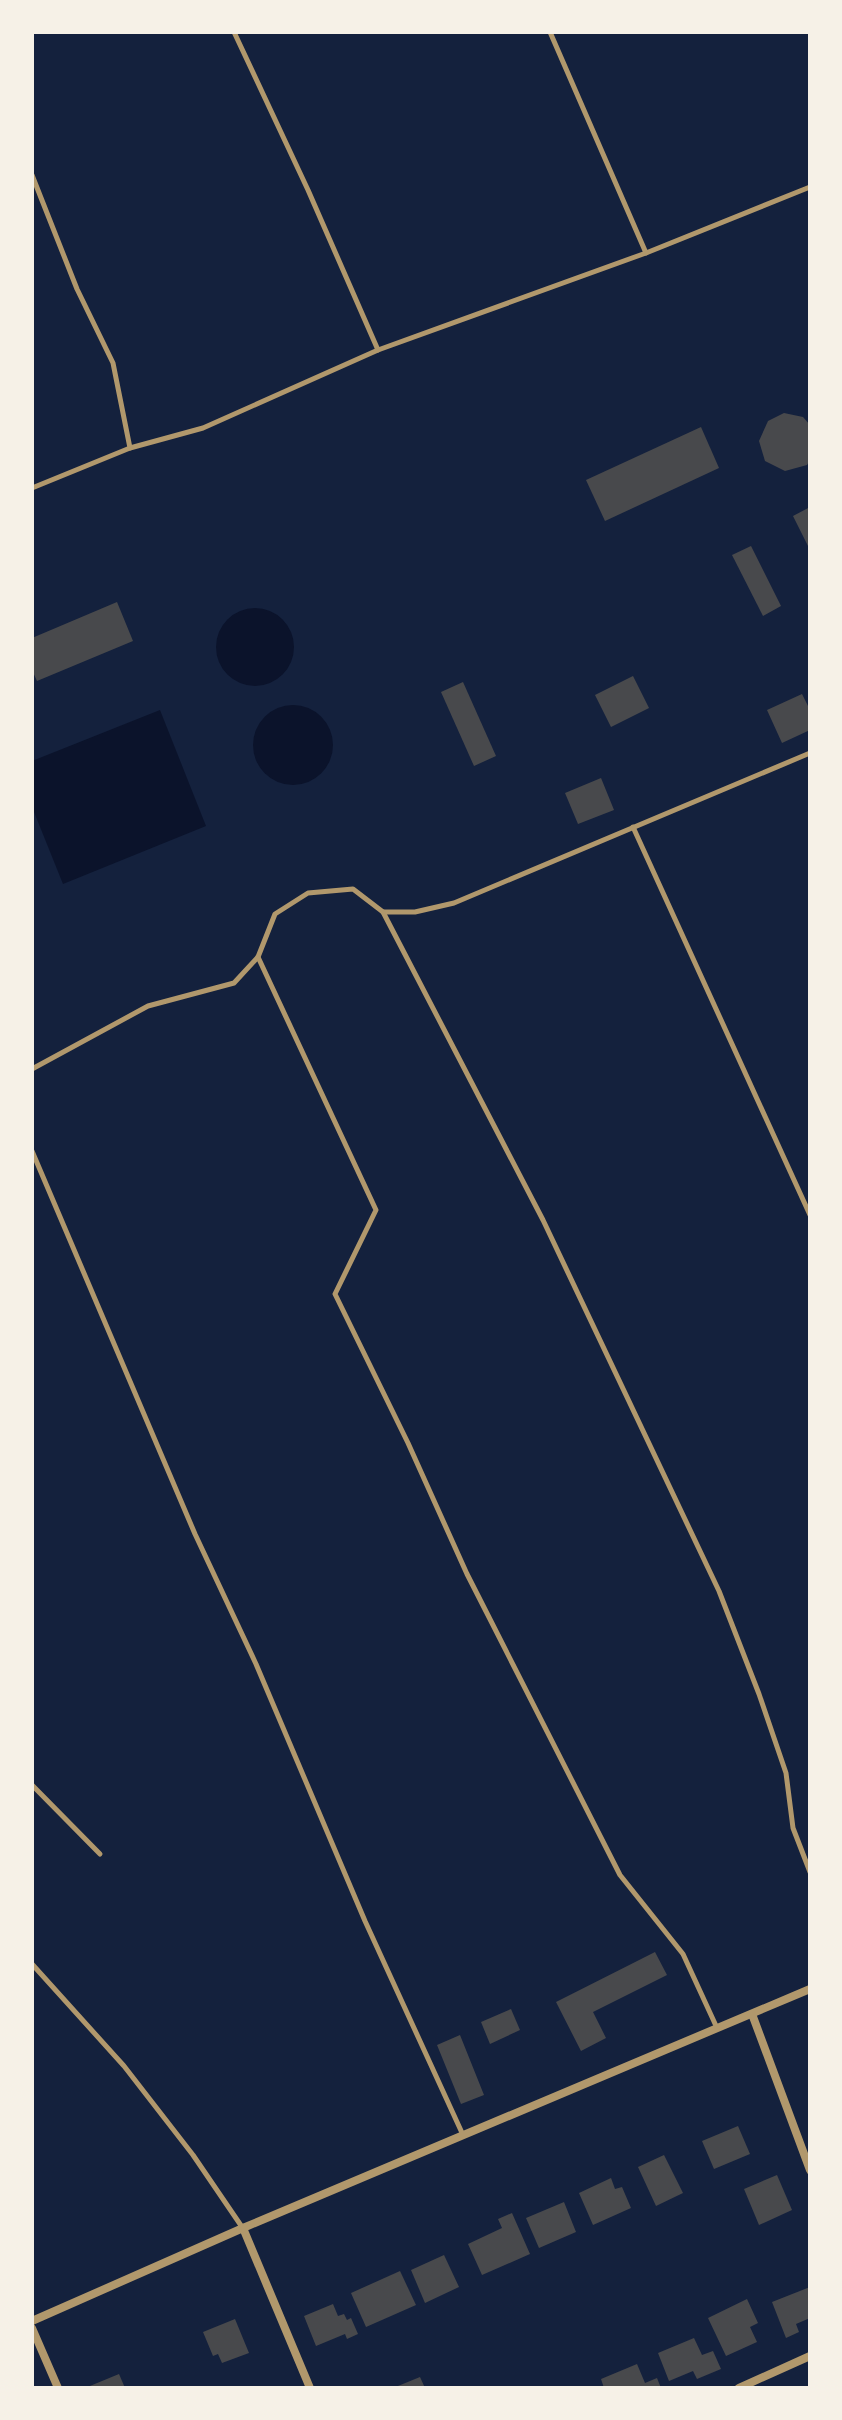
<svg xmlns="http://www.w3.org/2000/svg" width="842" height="2420" font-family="Literata,serif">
  <rect width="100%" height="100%" fill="#14213d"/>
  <g fill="#0b132b">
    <circle cx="255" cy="647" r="39"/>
    <circle cx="293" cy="745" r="40"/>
    <path d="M 160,710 L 206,826 L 63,884 L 32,807 L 32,761 Z"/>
  </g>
  <g fill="#48494c">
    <path d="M 784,413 L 803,417 L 810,425 L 810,460 L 807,465 L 785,471 L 765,461 L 759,441 L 768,421 Z"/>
    <path d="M 701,427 L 719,468 L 605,521 L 586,480 Z"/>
    <path d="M 810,507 L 810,550 L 793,516 Z"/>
    <path d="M 751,546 L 781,606 L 763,616 L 732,555 Z"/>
    <path d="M 117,602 L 133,641 L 37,681 L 32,670 L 32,638 Z"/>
    <path d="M 633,676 L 649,708 L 611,727 L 595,695 Z"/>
    <path d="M 463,682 L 496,756 L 474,766 L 441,692 Z"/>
    <path d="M 802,694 L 810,710 L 810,730 L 782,743 L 767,710 Z"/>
    <path d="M 601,778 L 614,810 L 578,824 L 565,793 Z"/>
    <path d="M 655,1952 L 667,1975 L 593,2012 L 606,2038 L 581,2051 L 556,2002 Z"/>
    <path d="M 511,2009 L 520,2030 L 490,2044 L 481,2022 Z"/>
    <path d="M 460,2035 L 484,2095 L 461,2104 L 437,2045 Z"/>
    <path d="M 738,2126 L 750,2154 L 714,2169 L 702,2141 Z"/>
    <path d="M 664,2155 L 683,2193 L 656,2206 L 638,2167 Z"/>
    <path d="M 777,2175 L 792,2210 L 759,2225 L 744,2189 Z"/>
    <path d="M 611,2178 L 615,2189 L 622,2187 L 631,2208 L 593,2225 L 579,2193 Z"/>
    <path d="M 564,2202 L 576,2232 L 539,2248 L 526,2218 Z"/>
    <path d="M 512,2213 L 530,2254 L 482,2275 L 468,2244 L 502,2228 L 498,2219 Z"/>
    <path d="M 444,2255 L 459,2287 L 425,2303 L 411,2270 Z"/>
    <path d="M 400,2271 L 416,2305 L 366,2327 L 351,2293 Z"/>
    <path d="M 810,2287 L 810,2318 L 796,2324 L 799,2332 L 786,2338 L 772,2302 Z"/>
    <path d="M 747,2299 L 758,2323 L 750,2327 L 757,2342 L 726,2356 L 708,2318 Z"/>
    <path d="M 333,2304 L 338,2316 L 344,2314 L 347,2320 L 351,2318 L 358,2334 L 347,2339 L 345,2334 L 316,2346 L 304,2316 Z"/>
    <path d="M 235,2319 L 249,2353 L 222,2363 L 218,2354 L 213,2356 L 203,2332 Z"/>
    <path d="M 694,2338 L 702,2355 L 713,2351 L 721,2369 L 697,2379 L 693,2371 L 669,2381 L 658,2353 Z"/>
    <path d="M 637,2364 L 645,2383 L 657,2378 L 661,2388 L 604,2388 L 601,2379 Z"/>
    <path d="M 119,2374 L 125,2388 L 85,2388 Z"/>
    <path d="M 420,2377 L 425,2388 L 393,2388 Z"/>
  </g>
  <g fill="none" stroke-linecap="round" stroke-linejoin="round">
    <g stroke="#b1986c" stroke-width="5">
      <path d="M 234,32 L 308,190 L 378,350"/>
      <path d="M 550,32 L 646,253"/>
      <path d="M 32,175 L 77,289 L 113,363 L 130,448"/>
      <path d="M 32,488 L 130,448 L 203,428 L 378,350 L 646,253 L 810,187"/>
      <path d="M 633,827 L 810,1215"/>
      <path d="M 383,912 L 543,1220 L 719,1591 L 759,1694 L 786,1773 L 793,1828 L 810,1872"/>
      <path d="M 258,957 L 376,1210 L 335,1294 L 408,1443 L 467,1574 L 620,1875 L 683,1954 L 717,2028"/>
      <path d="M 32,1069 L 148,1006 L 234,983 L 258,957 L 275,914 L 308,893 L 353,889 L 383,912 L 415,912 L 454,903 L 810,753"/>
      <path d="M 32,1151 L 195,1534 L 256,1664 L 365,1921 L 463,2135"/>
      <path d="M 32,1785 L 100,1854"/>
      <path d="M 32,1964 L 124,2066 L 193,2155 L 242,2227"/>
    </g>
    <g stroke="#b1986c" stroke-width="8">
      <path d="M 752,2014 L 810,2170"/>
      <path d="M 243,2228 L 310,2388"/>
      <path d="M 32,2321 L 243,2228 L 810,1989"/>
      <path d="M 32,2328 L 58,2388"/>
      <path d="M 739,2388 L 810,2356"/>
    </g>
  </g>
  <rect width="842" height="2420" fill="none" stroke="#f6f1e7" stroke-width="68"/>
</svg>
